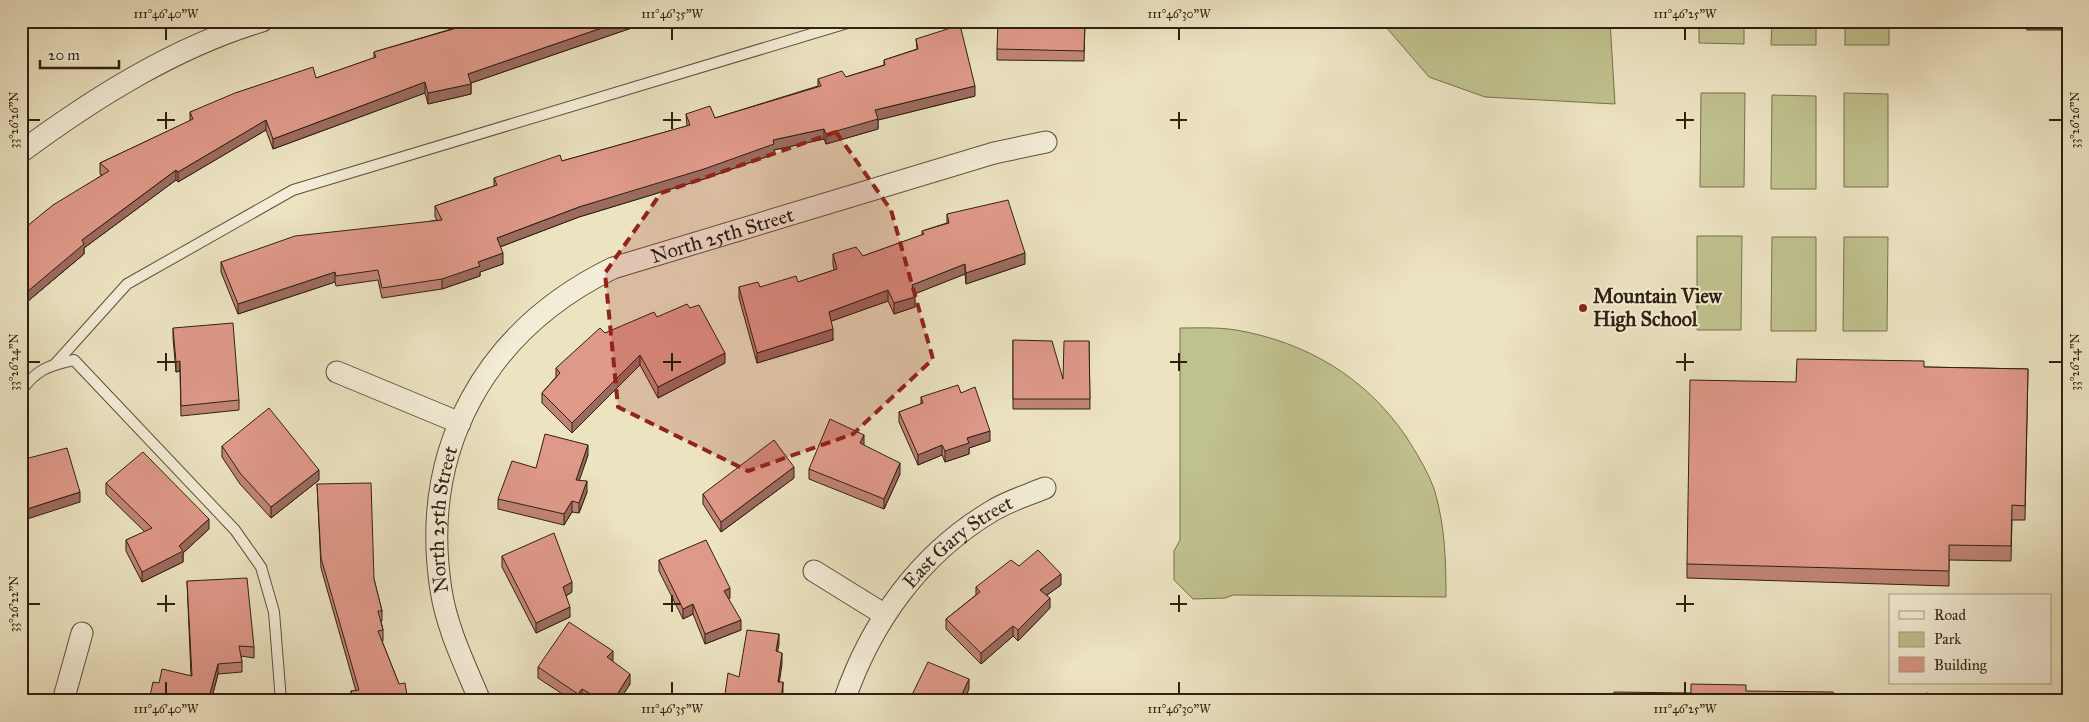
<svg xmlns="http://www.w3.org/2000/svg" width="2089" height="722" font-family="'IM FELL Great Primer',serif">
  <rect width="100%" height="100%" fill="#ece3c1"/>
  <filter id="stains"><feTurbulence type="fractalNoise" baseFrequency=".004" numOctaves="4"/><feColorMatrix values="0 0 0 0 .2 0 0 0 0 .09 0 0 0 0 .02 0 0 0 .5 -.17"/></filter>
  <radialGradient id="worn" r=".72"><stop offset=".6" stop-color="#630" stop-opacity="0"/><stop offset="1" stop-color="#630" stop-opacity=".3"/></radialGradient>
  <g fill="#bfc18e" stroke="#787050">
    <path d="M 1384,21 L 1610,21 L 1615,104 L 1485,97 L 1429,77 L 1386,27 Z"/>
    <path d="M 1699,21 L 1744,21 L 1744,44 L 1699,43 Z"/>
    <path d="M 1772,21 L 1816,21 L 1816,45 L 1771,45 Z"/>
    <rect x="1845" y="21" width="44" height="24"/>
    <path d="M 1701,93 L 1745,93 L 1744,187 L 1700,187 Z"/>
    <path d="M 1844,93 L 1888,94 L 1888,187 L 1844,187 Z"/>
    <path d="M 1772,95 L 1816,96 L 1816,189 L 1771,189 Z"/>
    <path d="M 1697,236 L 1742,236 L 1741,330 L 1697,330 Z"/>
    <path d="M 1772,237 L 1816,237 L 1816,331 L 1771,331 Z"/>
    <path d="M 1844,237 L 1888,237 L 1887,331 L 1843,331 Z"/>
    <path d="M 1180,328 C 1198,328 1218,327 1236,330 C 1306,342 1365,377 1405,435 C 1416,452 1429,473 1435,492 C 1445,526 1446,562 1446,597 L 1233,595 L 1225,598 L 1193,599 L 1174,580 L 1174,551 L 1180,540 Z"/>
  </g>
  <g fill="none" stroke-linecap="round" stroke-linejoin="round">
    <g stroke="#5f513d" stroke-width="12">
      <g id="lane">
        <path d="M 55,364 L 127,284 L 293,190 L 854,21"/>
        <path d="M 21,391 C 36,370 49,365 74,360 L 235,530 L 261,567 L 274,612 L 281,701"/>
      </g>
    </g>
    <g stroke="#5f513d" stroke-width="23">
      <g id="street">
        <path d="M 21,152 C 94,98 175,47 262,21"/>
        <path d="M 337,372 L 460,423"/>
        <path d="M 814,571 L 885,615"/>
        <path d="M 63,701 L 82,633"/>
        <path id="s1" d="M 480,701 C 465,665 447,629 441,590 C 419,448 486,330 613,268 L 994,153 L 1046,142"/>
        <path id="s2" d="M 844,701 C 871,622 920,554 992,511 C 1008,501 1028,495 1045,488"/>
      </g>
    </g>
    <use href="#lane" stroke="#f3edd7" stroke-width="10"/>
    <use href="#street" stroke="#f3edd7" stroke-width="21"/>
  </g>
  <g fill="#c08476" stroke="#302011">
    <path d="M 465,21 L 652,21 L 471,83 L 471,94 L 428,104 L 425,93 L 273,149 L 266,130 L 178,182 L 176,180 L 84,248 L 84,254 L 21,307 L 21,231 L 102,175 L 100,174 L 100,163 L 190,121 L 190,112 L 316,78 L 374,58 L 374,52 L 465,25 Z"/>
    <path d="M 1085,21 L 1084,61 L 997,60 L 997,49 Z"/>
    <rect x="2027" y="21" width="41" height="9"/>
    <path d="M 916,39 L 975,96 L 878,120 L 878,129 L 826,144 L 824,139 L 774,150 L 774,154 L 704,179 L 579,217 L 500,247 L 503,264 L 480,272 L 480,276 L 442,289 L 382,298 L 378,280 L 336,286 L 335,282 L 238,314 L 221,272 L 221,262 L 437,220 L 435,217 L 435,206 L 494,186 L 494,178 L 562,161 L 687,126 L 686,114 L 715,118 L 818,86 L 818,79 L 846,77 L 884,65 L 884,60 L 917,49 Z"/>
    <path d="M 947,214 L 1025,264 L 966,284 L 965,274 L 914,294 L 915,307 L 894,314 L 888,301 L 831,321 L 833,340 L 757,363 L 739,298 L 739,287 L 760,287 L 798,282 L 834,270 L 833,264 L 833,254 L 863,256 L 922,235 L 922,231 L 947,223 Z"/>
    <path d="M 657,317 L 725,363 L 658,398 L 640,365 L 572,433 L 542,403 L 542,393 L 556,377 L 556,368 L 605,333 Z"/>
    <path d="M 173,328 L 239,400 L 239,410 L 181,416 L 180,371 L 176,372 L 173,338 Z"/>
    <path d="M 1013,340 L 1063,379 L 1089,341 L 1090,409 L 1013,409 Z"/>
    <path d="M 1924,367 L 2028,369 L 2025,520 L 2012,520 L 2011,561 L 1949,560 L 1949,586 L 1687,578 L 1687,564 L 1796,382 Z"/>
    <path d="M 961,393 L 990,441 L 969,448 L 969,454 L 945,462 L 942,455 L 918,465 L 899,422 L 899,412 L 921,404 L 921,397 Z"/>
    <path d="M 864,445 L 900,474 L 884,509 L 809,479 L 809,469 Z"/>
    <path d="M 222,446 L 319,480 L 271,518 L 240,484 L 222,457 Z"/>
    <path d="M 588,455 L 579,480 L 587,492 L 579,513 L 572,512 L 564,525 L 498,509 L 498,499 L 536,468 Z"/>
    <path d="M 794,478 L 721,532 L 703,504 L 703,494 Z"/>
    <path d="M 106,483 L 209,529 L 183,553 L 183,562 L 142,582 L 126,551 L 126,540 L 145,532 L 106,494 Z"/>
    <path d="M 317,484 L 374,579 L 382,611 L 382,621 L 381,621 L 383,630 L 383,641 L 382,641 L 399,684 L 408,701 L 351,701 L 351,691 L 356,691 L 321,568 Z"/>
    <path d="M 502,556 L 572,592 L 566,596 L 570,617 L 536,633 L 502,567 Z"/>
    <path d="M 659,560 L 730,598 L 728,599 L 741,630 L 705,644 L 693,614 L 683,619 L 659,571 Z"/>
    <path d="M 1019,566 L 1061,585 L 1047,595 L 1050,608 L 1018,641 L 1013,636 L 981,664 L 946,629 L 946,619 L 976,595 L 976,587 Z"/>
    <path d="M 187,581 L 254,647 L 254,658 L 241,656 L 242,662 L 242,672 L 218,674 L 211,701 L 149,701 L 159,683 L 191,676 Z"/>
    <path d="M 613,661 L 613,662 L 630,684 L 619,701 L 584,701 L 582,699 L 581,701 L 573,701 L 538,678 L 538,667 Z"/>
  </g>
  <g fill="#9c6b60" stroke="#302011">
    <path d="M 622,21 L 652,21 L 468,84 L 468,74 Z"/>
    <path d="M 425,82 L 425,93 L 273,149 L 273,139 Z"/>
    <path d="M 471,84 L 471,94 L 428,104 L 428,93 Z"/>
    <path d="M 975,86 L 975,96 L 878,120 L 878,129 L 826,144 L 826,134 L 875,110 Z"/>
    <path d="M 266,120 L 266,130 L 178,182 L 178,172 Z"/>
    <path d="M 824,129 L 824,139 L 774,150 L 774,154 L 704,179 L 579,217 L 497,248 L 497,238 L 579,207 L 773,140 Z"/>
    <path d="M 176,170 L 176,180 L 84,248 L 84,254 L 21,307 L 21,297 L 82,240 Z"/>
    <path d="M 503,253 L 503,264 L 480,272 L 480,276 L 442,289 L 442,279 L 478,262 Z"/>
    <path d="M 1025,253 L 1025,264 L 966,284 L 966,273 Z"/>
    <path d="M 965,264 L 965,274 L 912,295 L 912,285 Z"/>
    <path d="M 335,272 L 335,282 L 238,314 L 238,304 Z"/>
    <path d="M 888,290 L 888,301 L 829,322 L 829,312 Z"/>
    <path d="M 915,297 L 915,307 L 894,314 L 894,303 Z"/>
    <path d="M 833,329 L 833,340 L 757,363 L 757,353 Z"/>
    <path d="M 725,353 L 725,363 L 658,398 L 658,387 Z"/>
    <path d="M 640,355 L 640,365 L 572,433 L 572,423 Z"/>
    <path d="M 180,361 L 180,371 L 176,372 L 176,362 Z"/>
    <path d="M 990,431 L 990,441 L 969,448 L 969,454 L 945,462 L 945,451 L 967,438 Z"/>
    <path d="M 864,435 L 864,445 L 860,453 L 860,443 Z"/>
    <path d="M 588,445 L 588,455 L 576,490 L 576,480 Z"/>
    <path d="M 942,445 L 942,455 L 918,465 L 918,455 Z"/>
    <path d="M 900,463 L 900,474 L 884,509 L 884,499 Z"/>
    <path d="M 794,467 L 794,478 L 721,532 L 721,522 Z"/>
    <path d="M 319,470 L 319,480 L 271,518 L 271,507 Z"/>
    <path d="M 587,481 L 587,492 L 579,513 L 579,503 Z"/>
    <path d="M 80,492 L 80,502 L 21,521 L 21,511 Z"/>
    <path d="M 572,501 L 572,512 L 564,525 L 564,514 Z"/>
    <path d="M 209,519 L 209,529 L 183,553 L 183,562 L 142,582 L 142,572 L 179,546 Z"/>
    <path d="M 1061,574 L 1061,585 L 1040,600 L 1040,590 Z"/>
    <path d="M 572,582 L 572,592 L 563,598 L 563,587 Z"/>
    <path d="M 730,588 L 730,598 L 724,601 L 724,591 Z"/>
    <path d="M 1050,598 L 1050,608 L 1018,641 L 1018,630 Z"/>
    <path d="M 693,604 L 693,614 L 683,619 L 683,609 Z"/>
    <path d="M 570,607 L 570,617 L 536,633 L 536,623 Z"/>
    <path d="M 741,620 L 741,630 L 705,644 L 705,634 Z"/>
    <path d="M 1013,626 L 1013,636 L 981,664 L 981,653 Z"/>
    <path d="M 779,634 L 779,644 L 776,661 L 776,651 Z"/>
    <path d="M 613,651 L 613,661 L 607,668 L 607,657 Z"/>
    <path d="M 782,653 L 782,664 L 778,692 L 778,682 Z"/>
    <path d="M 218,664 L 218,674 L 211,701 L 208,701 Z"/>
    <path d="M 630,674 L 630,684 L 619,701 L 613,701 Z"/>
    <path d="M 969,679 L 969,689 L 964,701 L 959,701 Z"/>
    <path d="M 783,682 L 783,692 L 782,701 L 781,701 Z"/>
    <path d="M 582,689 L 582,699 L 581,701 L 578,701 L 578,694 Z"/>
  </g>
  <g fill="#df9989" stroke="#302011">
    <path d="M 466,21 L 622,21 L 468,74 L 471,84 L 428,93 L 425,82 L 273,139 L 266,120 L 178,172 L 176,170 L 82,240 L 84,244 L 21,297 L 21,231 L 53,205 L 109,171 L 100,163 L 193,119 L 190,112 L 235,93 L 313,67 L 316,78 L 376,57 L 374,52 L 467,25 Z"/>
    <path d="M 998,21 L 1085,21 L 1084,51 L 997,49 Z"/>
    <path d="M 960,25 L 975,86 L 875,110 L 878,119 L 826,134 L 824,129 L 773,140 L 774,144 L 704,169 L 579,207 L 497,238 L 503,253 L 478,262 L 480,266 L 442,279 L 382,288 L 378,270 L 336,276 L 335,272 L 238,304 L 221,262 L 295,236 L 442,220 L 435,206 L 497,185 L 494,178 L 560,155 L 562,161 L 690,125 L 686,114 L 710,106 L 715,118 L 821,86 L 818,79 L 842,71 L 846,77 L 885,65 L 884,60 L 918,49 L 916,39 Z"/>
    <path d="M 1008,200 L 1025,253 L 966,273 L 965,264 L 912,285 L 915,297 L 894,303 L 888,290 L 829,312 L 833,329 L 757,353 L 739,287 L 758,282 L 760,287 L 796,276 L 798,282 L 837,269 L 833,254 L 856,247 L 863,256 L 924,234 L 922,231 L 949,223 L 947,214 Z"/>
    <path d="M 687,304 L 690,308 L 699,305 L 725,353 L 658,387 L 640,355 L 572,423 L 542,393 L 560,373 L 556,368 L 600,328 L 605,333 L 654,312 L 657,317 Z"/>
    <path d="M 233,323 L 239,400 L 181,406 L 180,361 L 176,362 L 173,328 Z"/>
    <path d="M 1013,340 L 1052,341 L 1063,379 L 1064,341 L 1089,341 L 1090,399 L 1013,399 Z"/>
    <path d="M 1797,359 L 1924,361 L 1924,367 L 2028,369 L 2025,506 L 2012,505 L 2011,546 L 1949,545 L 1949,571 L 1687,564 L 1690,380 L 1796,382 Z"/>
    <path d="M 958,385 L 961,393 L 975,387 L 990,431 L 967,438 L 969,443 L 945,451 L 942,445 L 918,455 L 899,412 L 923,403 L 921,397 Z"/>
    <path d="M 269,408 L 319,470 L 271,507 L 240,473 L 222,446 Z"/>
    <path d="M 830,419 L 864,435 L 860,443 L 900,463 L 884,499 L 809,469 Z"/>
    <path d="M 545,434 L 588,445 L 576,480 L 587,481 L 579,503 L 572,501 L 564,514 L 498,499 L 512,461 L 536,468 Z"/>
    <path d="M 774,440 L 794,467 L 721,522 L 703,494 Z"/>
    <path d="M 67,448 L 80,492 L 21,511 L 21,460 Z"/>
    <path d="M 143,452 L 209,519 L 179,546 L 183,551 L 142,572 L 126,540 L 152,528 L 106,483 Z"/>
    <path d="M 371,483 L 374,579 L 382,611 L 378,611 L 383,630 L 378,631 L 399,684 L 405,683 L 408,701 L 354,701 L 351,691 L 359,690 L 321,558 L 317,484 Z"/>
    <path d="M 554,533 L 572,582 L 563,587 L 570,607 L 536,623 L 502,556 Z"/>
    <path d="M 706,540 L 730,588 L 724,591 L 741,620 L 705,634 L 693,604 L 683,609 L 659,560 Z"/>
    <path d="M 1038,550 L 1061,574 L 1040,590 L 1050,598 L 1018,630 L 1013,626 L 981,653 L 946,619 L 980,592 L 976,587 L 1011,560 L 1019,566 Z"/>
    <path d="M 247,578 L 254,647 L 239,646 L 242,662 L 218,664 L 208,701 L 149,701 L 153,682 L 159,683 L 162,669 L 192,676 L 187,581 Z"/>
    <path d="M 569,622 L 613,651 L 607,657 L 630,674 L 613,701 L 603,701 L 582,689 L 578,694 L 538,667 Z"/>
    <path d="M 747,630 L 779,634 L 776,651 L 782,653 L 778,682 L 783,682 L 781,701 L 724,701 L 728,673 L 739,677 Z"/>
    <path d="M 928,662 L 969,679 L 959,701 L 909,701 Z"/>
    <path d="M 1691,684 L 1746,685 L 1746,691 L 1833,692 L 1836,699 L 1897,699 L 1928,693 L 1931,701 L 1614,701 L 1614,692 L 1691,693 Z"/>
  </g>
  <path fill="#8f2418" fill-opacity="0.2" stroke="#8f2418" stroke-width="4" stroke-dasharray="10 6" stroke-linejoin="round" d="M 836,132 L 891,210 L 933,359 L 853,434 L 748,471 L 618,407 L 605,273 L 661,193 Z"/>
  <path fill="none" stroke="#302011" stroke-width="2" d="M 166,28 L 166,40M 672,28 L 672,40M 1179,28 L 1179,40M 1685,28 L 1685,40M 166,112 L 166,129M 672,112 L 672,129M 1179,112 L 1179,129M 1685,112 L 1685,129M 28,120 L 40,120M 157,120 L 175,120M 663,120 L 681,120M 1170,120 L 1187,120M 1676,120 L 1694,120M 2049,120 L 2062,120M 166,353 L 166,371M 672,353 L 672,371M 1179,353 L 1179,371M 1685,353 L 1685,371M 28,362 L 40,362M 157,362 L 175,362M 663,362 L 681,362M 1170,362 L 1187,362M 1676,362 L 1694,362M 2049,362 L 2062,362M 166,595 L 166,612M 672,595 L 672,612M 1179,595 L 1179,612M 1685,595 L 1685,612M 28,604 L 40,604M 157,604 L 175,604M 663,604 L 681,604M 1170,604 L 1187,604M 1676,604 L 1694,604M 166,682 L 166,694M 672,682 L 672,694M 1179,682 L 1179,694M 1685,682 L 1685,694"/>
  <circle fill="#8f2418" stroke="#f3edd7" stroke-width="2" cx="1583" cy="308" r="5"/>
  <g text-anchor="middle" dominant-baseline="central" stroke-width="4" stroke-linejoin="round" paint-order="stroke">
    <g font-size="20" fill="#302011" stroke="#f3edd7">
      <text stroke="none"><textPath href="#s1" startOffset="625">North 25th Street</textPath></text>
      <text stroke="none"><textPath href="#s1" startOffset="189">North 25th Street</textPath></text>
      <text stroke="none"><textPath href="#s2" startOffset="200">East Gary Street</textPath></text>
    </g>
    <g font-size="20" font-weight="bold" fill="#302011" stroke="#f3edd7" text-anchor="start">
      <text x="1593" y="296">Mountain View<tspan x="1593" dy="23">High School</tspan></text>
    </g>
  </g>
  <rect width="2089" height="722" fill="none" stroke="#ece3c1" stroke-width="55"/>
  <rect x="1889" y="594" width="162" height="90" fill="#f3edd7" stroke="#a59b88"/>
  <rect x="1899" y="611" width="25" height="8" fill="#f3edd7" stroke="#a59b88"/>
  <text x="1934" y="620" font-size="15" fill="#302011">Road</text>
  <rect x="1899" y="632" width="25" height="15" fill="#bfc18e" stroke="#a59b88"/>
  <text x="1934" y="644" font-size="15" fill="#302011">Park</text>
  <rect x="1899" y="657" width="25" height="15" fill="#df9989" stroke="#a59b88"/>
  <text x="1934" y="670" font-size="15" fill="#302011">Building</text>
  <path d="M40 60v8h79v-8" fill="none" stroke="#302011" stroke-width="2.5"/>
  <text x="48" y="60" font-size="15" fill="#302011" stroke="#f3edd7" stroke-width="4" paint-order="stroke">20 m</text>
  <rect x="28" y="28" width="2034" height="666" fill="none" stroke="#302011" stroke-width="2"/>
  <g font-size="12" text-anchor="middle" fill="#302011">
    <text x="166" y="18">111°46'40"W</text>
    <text x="672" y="18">111°46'35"W</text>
    <text x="1179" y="18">111°46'30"W</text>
    <text x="1685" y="18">111°46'25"W</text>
    <text transform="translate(14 120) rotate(-90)" y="4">33°26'26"N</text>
    <text transform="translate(2075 120) rotate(-90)" y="4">33°26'26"N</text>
    <text transform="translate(14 362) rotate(-90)" y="4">33°26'24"N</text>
    <text transform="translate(2075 362) rotate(-90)" y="4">33°26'24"N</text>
    <text transform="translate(14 604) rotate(-90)" y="4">33°26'22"N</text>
    <text x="166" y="713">111°46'40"W</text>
    <text x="672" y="713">111°46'35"W</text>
    <text x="1179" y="713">111°46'30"W</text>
    <text x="1685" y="713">111°46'25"W</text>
  </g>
  <rect width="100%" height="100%" filter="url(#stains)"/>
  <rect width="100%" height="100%" fill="url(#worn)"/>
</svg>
